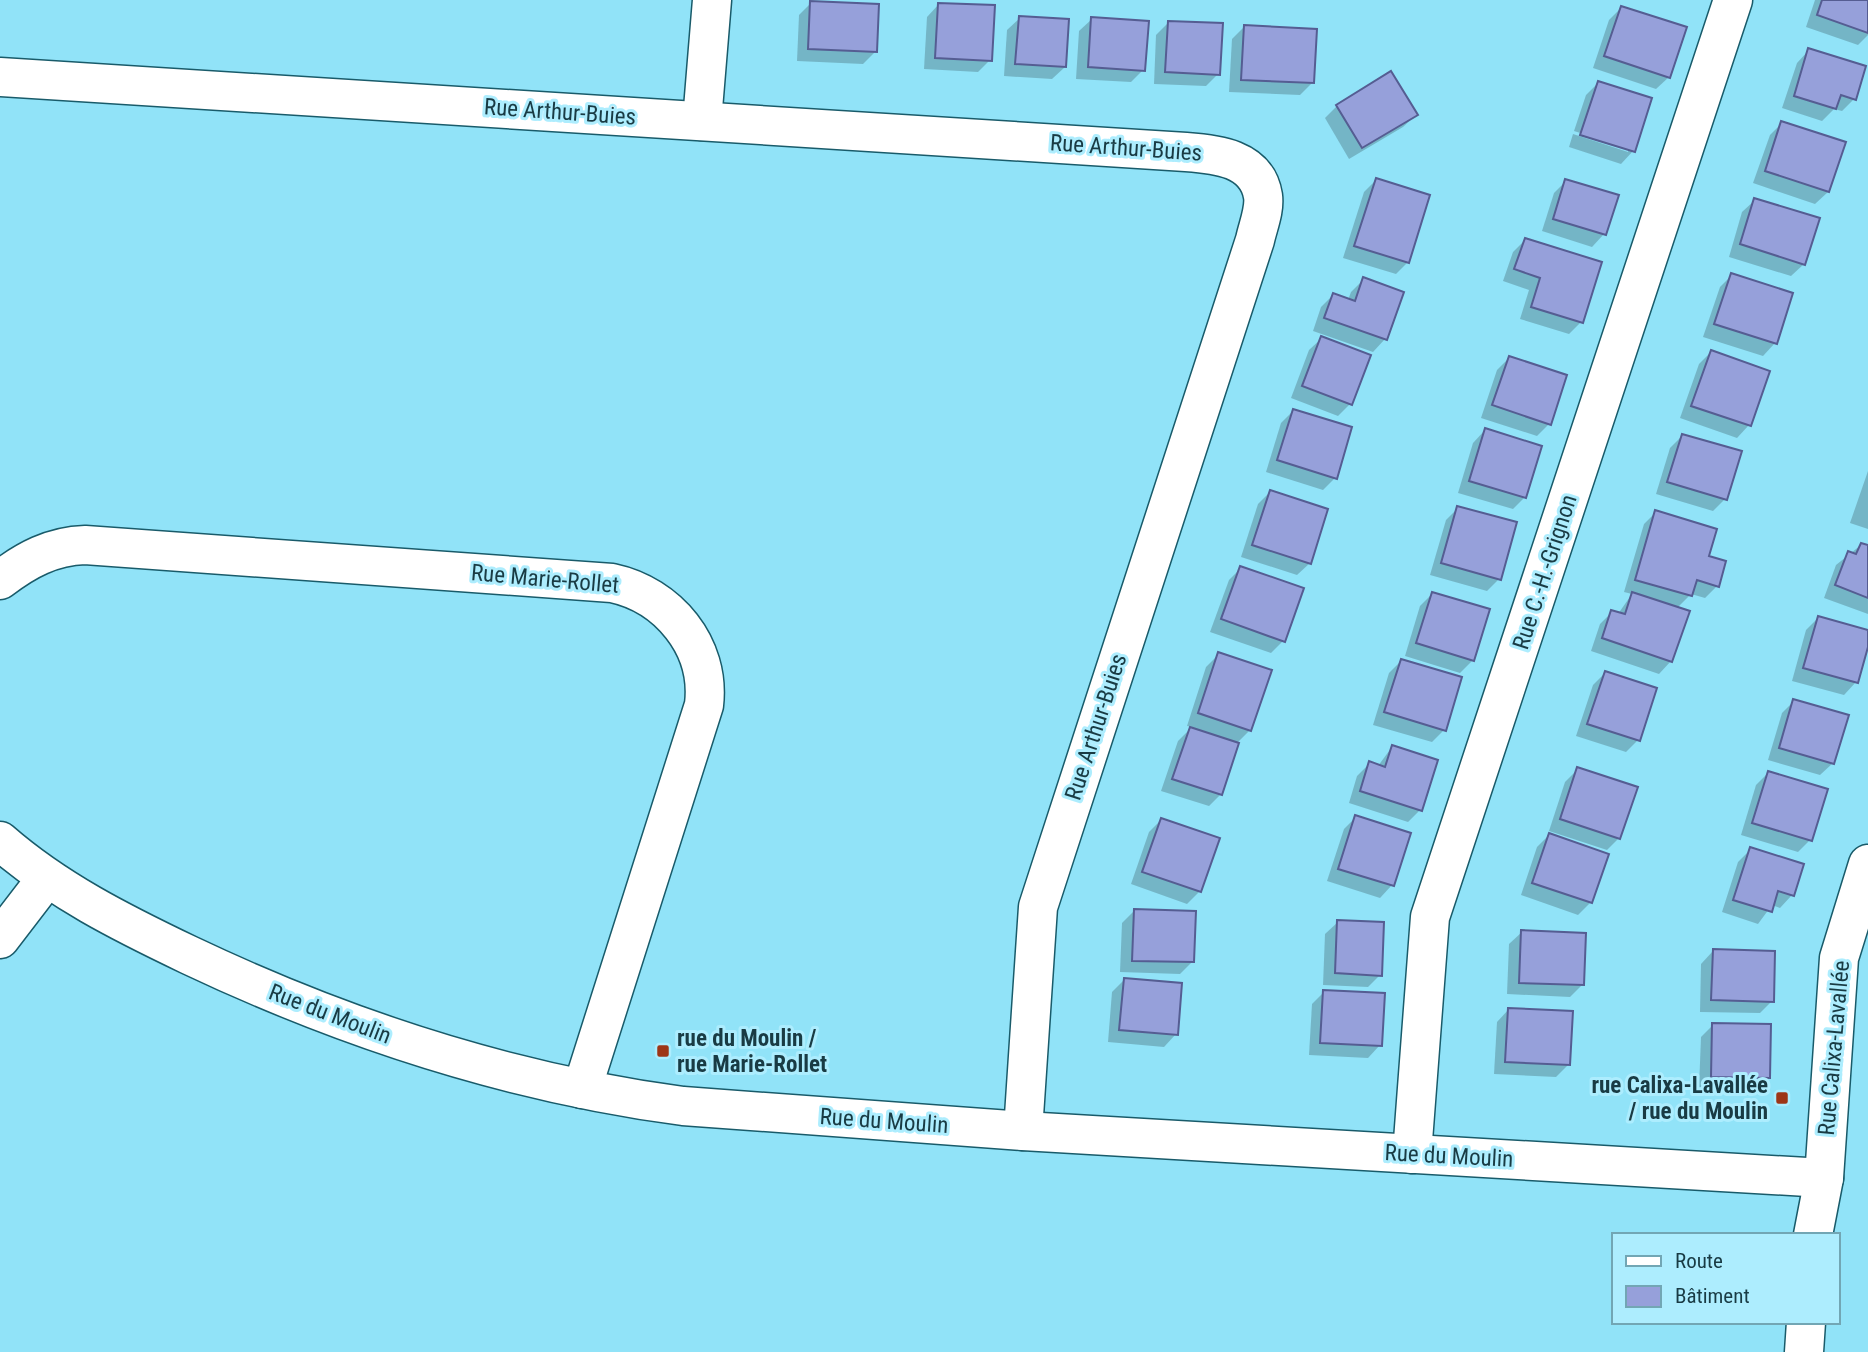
<svg xmlns="http://www.w3.org/2000/svg" width="1868" height="1352" font-family="'Roboto Condensed',sans-serif">
  <rect width="100%" height="100%" fill="#91e3f8"/>
  <g fill="#0003">
    <path d="M 1815,0 L 1868,0 L 1868,35 L 1858,45 L 1806,27 Z"/>
    <path d="M 811,3 L 876,51 L 863,64 L 797,61 L 799,15 Z"/>
    <path d="M 939,4 L 990,60 L 978,72 L 924,69 L 927,17 Z"/>
    <path d="M 1621,8 L 1669,77 L 1656,89 L 1593,68 L 1609,20 Z"/>
    <path d="M 1020,18 L 1065,67 L 1052,79 L 1004,76 L 1007,30 Z"/>
    <path d="M 1092,19 L 1143,70 L 1131,82 L 1076,79 L 1079,31 Z"/>
    <path d="M 1168,23 L 1218,74 L 1206,86 L 1154,84 L 1156,35 Z"/>
    <path d="M 1244,27 L 1312,83 L 1300,95 L 1229,92 L 1232,39 Z"/>
    <path d="M 1809,50 L 1854,99 L 1842,111 L 1834,109 L 1822,121 L 1782,108 L 1797,63 Z"/>
    <path d="M 1598,83 L 1633,151 L 1621,164 L 1569,147 L 1573,134 L 1628,152 L 1628,148 L 1574,131 L 1586,95 Z"/>
    <path d="M 1337,106 L 1416,115 L 1403,127 L 1349,159 L 1325,118 Z"/>
    <path d="M 1782,123 L 1828,192 L 1815,204 L 1753,183 L 1770,135 Z"/>
    <path d="M 1376,180 L 1408,262 L 1396,274 L 1343,258 L 1364,192 Z"/>
    <path d="M 1566,181 L 1604,234 L 1592,247 L 1542,231 L 1554,193 Z"/>
    <path d="M 1755,200 L 1804,264 L 1791,276 L 1729,257 L 1742,212 Z"/>
    <path d="M 1525,240 L 1581,322 L 1569,334 L 1520,319 L 1529,290 L 1503,281 L 1513,252 Z"/>
    <path d="M 1732,275 L 1775,343 L 1763,356 L 1703,337 L 1720,287 Z"/>
    <path d="M 1364,279 L 1385,339 L 1373,352 L 1313,331 L 1321,307 L 1333,295 L 1348,300 L 1351,292 Z"/>
    <path d="M 1322,338 L 1350,404 L 1338,416 L 1291,398 L 1309,350 Z"/>
    <path d="M 1711,352 L 1768,372 L 1749,425 L 1737,438 L 1680,418 L 1699,364 Z"/>
    <path d="M 1509,358 L 1549,424 L 1537,436 L 1481,418 L 1497,370 Z"/>
    <path d="M 1293,411 L 1335,478 L 1323,490 L 1266,472 L 1281,423 Z"/>
    <path d="M 1485,430 L 1525,497 L 1513,509 L 1458,493 L 1473,443 Z"/>
    <path d="M 1682,436 L 1725,499 L 1713,511 L 1656,494 L 1670,448 Z"/>
    <path d="M 1868,471 L 1868,529 L 1850,523 Z"/>
    <path d="M 1270,492 L 1310,563 L 1297,575 L 1241,557 L 1258,504 Z"/>
    <path d="M 1458,508 L 1499,579 L 1487,591 L 1430,575 L 1446,520 Z"/>
    <path d="M 1656,512 L 1707,557 L 1717,586 L 1705,598 L 1691,594 L 1676,609 L 1671,661 L 1659,674 L 1591,651 L 1600,624 L 1612,612 L 1618,614 L 1632,594 L 1624,592 L 1644,524 Z"/>
    <path d="M 1861,545 L 1868,547 L 1868,614 L 1824,598 L 1836,565 Z"/>
    <path d="M 1241,568 L 1283,641 L 1271,653 L 1210,632 L 1229,580 Z"/>
    <path d="M 1432,594 L 1473,660 L 1460,673 L 1405,656 L 1420,606 Z"/>
    <path d="M 1818,618 L 1868,632 L 1856,682 L 1844,695 L 1792,681 L 1806,630 Z"/>
    <path d="M 1219,654 L 1250,730 L 1236,744 L 1221,794 L 1209,806 L 1161,791 L 1178,741 L 1192,727 L 1187,726 L 1206,667 Z"/>
    <path d="M 1401,661 L 1444,730 L 1432,742 L 1373,725 L 1389,673 Z"/>
    <path d="M 1605,673 L 1638,740 L 1626,752 L 1576,736 L 1593,685 Z"/>
    <path d="M 1794,701 L 1833,763 L 1820,775 L 1768,760 L 1782,713 Z"/>
    <path d="M 1392,747 L 1420,810 L 1408,822 L 1349,803 L 1357,776 L 1370,763 L 1378,766 Z"/>
    <path d="M 1578,769 L 1619,838 L 1607,850 L 1549,831 L 1565,782 Z"/>
    <path d="M 1769,772 L 1810,840 L 1798,852 L 1741,835 L 1756,785 Z"/>
    <path d="M 1356,817 L 1392,885 L 1380,898 L 1327,881 L 1344,829 Z"/>
    <path d="M 1161,820 L 1200,891 L 1187,904 L 1131,884 L 1149,832 Z"/>
    <path d="M 1549,835 L 1591,902 L 1578,915 L 1521,895 L 1537,847 Z"/>
    <path d="M 1751,849 L 1792,895 L 1780,908 L 1772,905 L 1758,924 L 1722,912 L 1738,862 Z"/>
    <path d="M 1134,911 L 1192,962 L 1180,974 L 1120,972 L 1122,923 Z"/>
    <path d="M 1338,922 L 1380,975 L 1368,987 L 1323,985 L 1325,934 Z"/>
    <path d="M 1522,932 L 1582,985 L 1570,997 L 1507,994 L 1509,944 Z"/>
    <path d="M 1713,951 L 1772,1001 L 1760,1013 L 1700,1012 L 1701,964 Z"/>
    <path d="M 1124,980 L 1176,1034 L 1164,1047 L 1108,1042 L 1112,992 Z"/>
    <path d="M 1324,992 L 1380,1045 L 1368,1058 L 1309,1055 L 1312,1004 Z"/>
    <path d="M 1509,1009 L 1569,1064 L 1556,1077 L 1494,1074 L 1497,1022 Z"/>
    <path d="M 1713,1025 L 1768,1077 L 1756,1090 L 1699,1088 L 1701,1037 Z"/>
  </g>
  <g fill="#96a0da" stroke="#555d92" stroke-width="2">
    <path d="M 1822,0 L 1868,0 L 1868,33 L 1817,15 Z"/>
    <path d="M 810,1 L 879,4 L 877,52 L 808,49 Z"/>
    <path d="M 938,3 L 995,5 L 992,61 L 935,58 Z"/>
    <path d="M 1621,6 L 1687,27 L 1670,78 L 1604,56 Z"/>
    <path d="M 1019,16 L 1069,19 L 1066,67 L 1015,64 Z"/>
    <path d="M 1091,17 L 1149,21 L 1145,71 L 1088,67 Z"/>
    <path d="M 1168,21 L 1223,23 L 1220,75 L 1165,72 Z"/>
    <path d="M 1244,25 L 1317,29 L 1314,83 L 1241,80 Z"/>
    <path d="M 1808,48 L 1866,66 L 1856,100 L 1841,95 L 1836,109 L 1794,96 Z"/>
    <path d="M 1391,71 L 1418,115 L 1362,148 L 1336,105 Z"/>
    <path d="M 1598,81 L 1652,98 L 1635,152 L 1580,135 Z"/>
    <path d="M 1781,121 L 1846,142 L 1829,192 L 1765,171 Z"/>
    <path d="M 1376,178 L 1430,195 L 1409,263 L 1354,246 Z"/>
    <path d="M 1565,179 L 1619,195 L 1606,235 L 1553,219 Z"/>
    <path d="M 1754,198 L 1820,218 L 1805,265 L 1740,244 Z"/>
    <path d="M 1525,238 L 1602,262 L 1583,323 L 1531,307 L 1540,278 L 1514,269 Z"/>
    <path d="M 1731,273 L 1793,293 L 1777,344 L 1714,324 Z"/>
    <path d="M 1363,277 L 1404,292 L 1387,340 L 1324,318 L 1333,293 L 1355,301 Z"/>
    <path d="M 1321,336 L 1371,355 L 1352,405 L 1302,386 Z"/>
    <path d="M 1711,350 L 1770,371 L 1751,426 L 1691,406 Z"/>
    <path d="M 1509,356 L 1567,375 L 1551,425 L 1492,405 Z"/>
    <path d="M 1293,409 L 1352,427 L 1337,479 L 1277,460 Z"/>
    <path d="M 1485,428 L 1542,446 L 1526,498 L 1469,481 Z"/>
    <path d="M 1682,434 L 1742,451 L 1727,500 L 1667,482 Z"/>
    <path d="M 1270,490 L 1328,509 L 1311,564 L 1252,545 Z"/>
    <path d="M 1457,506 L 1517,522 L 1501,580 L 1441,563 Z"/>
    <path d="M 1655,510 L 1717,529 L 1709,556 L 1726,561 L 1719,587 L 1697,580 L 1692,596 L 1635,580 Z"/>
    <path d="M 1861,543 L 1868,545 L 1868,598 L 1835,585 L 1848,551 L 1856,554 Z"/>
    <path d="M 1240,566 L 1304,588 L 1285,642 L 1221,619 Z"/>
    <path d="M 1432,592 L 1490,609 L 1474,661 L 1416,643 Z"/>
    <path d="M 1632,592 L 1690,611 L 1672,662 L 1602,638 L 1611,610 L 1625,614 Z"/>
    <path d="M 1818,616 L 1868,630 L 1868,647 L 1858,683 L 1803,668 Z"/>
    <path d="M 1218,652 L 1272,670 L 1251,731 L 1198,713 Z"/>
    <path d="M 1401,659 L 1462,677 L 1446,731 L 1384,712 Z"/>
    <path d="M 1605,671 L 1657,688 L 1640,741 L 1587,724 Z"/>
    <path d="M 1793,699 L 1849,715 L 1834,764 L 1779,748 Z"/>
    <path d="M 1190,727 L 1239,743 L 1222,795 L 1172,779 Z"/>
    <path d="M 1392,745 L 1438,760 L 1422,811 L 1360,791 L 1369,761 L 1385,767 Z"/>
    <path d="M 1577,767 L 1638,787 L 1620,839 L 1560,819 Z"/>
    <path d="M 1768,771 L 1828,789 L 1812,841 L 1752,823 Z"/>
    <path d="M 1355,815 L 1411,833 L 1394,886 L 1338,869 Z"/>
    <path d="M 1161,818 L 1220,838 L 1201,892 L 1142,872 Z"/>
    <path d="M 1549,833 L 1609,854 L 1592,903 L 1532,883 Z"/>
    <path d="M 1750,847 L 1804,864 L 1794,896 L 1778,891 L 1772,912 L 1733,900 Z"/>
    <path d="M 1134,909 L 1196,911 L 1194,962 L 1132,961 Z"/>
    <path d="M 1337,920 L 1384,922 L 1382,976 L 1335,973 Z"/>
    <path d="M 1521,930 L 1586,933 L 1584,985 L 1519,983 Z"/>
    <path d="M 1713,949 L 1775,951 L 1774,1002 L 1711,1000 Z"/>
    <path d="M 1124,978 L 1182,983 L 1178,1035 L 1119,1030 Z"/>
    <path d="M 1323,990 L 1385,993 L 1382,1046 L 1320,1043 Z"/>
    <path d="M 1508,1008 L 1573,1011 L 1570,1065 L 1505,1062 Z"/>
    <path d="M 1712,1023 L 1771,1024 L 1770,1078 L 1711,1077 Z"/>
  </g>
  <g fill="none" stroke-linecap="round" stroke-linejoin="round">
    <g stroke="#195b6a" stroke-width="41">
      <g id="minor">
        <path d="M 0,77 L 1186,152 C 1216,154 1257,158 1263,196 C 1265,210 1258,226 1255,240 L 1038,907 L 1023,1131"/>
        <path d="M 702,121 L 712,0"/>
        <path d="M 0,580 C 26,560 52,546 85,545 L 612,583 C 668,595 711,646 704,705 L 582,1089"/>
        <path d="M 0,841 C 56,890 122,923 189,955 C 345,1029 511,1083 683,1106 L 1023,1131 L 1824,1178"/>
        <path d="M 0,939 L 46,879"/>
        <path d="M 1412,1154 L 1430,917 L 1733,0"/>
        <path d="M 1813,1235 L 1824,1178 L 1839,958 L 1868,864"/>
        <path d="M 1804,1352 L 1806,1322"/>
      </g>
    </g>
    <use href="#minor" stroke="#fff" stroke-width="38"/>
  </g>
  <g fill="#9d3516" stroke="#adedfe" stroke-width="2.5">
    <rect x="656" y="1044" width="14" height="14" rx="3.5"/>
    <rect x="1775" y="1091" width="14" height="14" rx="3.5"/>
  </g>
  <g text-anchor="middle" dominant-baseline="central" stroke-width="6" stroke-linejoin="round" paint-order="stroke">
    <g font-size="23" fill="#193b44" stroke="#adedfe">
      <text transform="translate(560 112) rotate(4)">Rue Arthur-Buies</text>
      <text transform="translate(1126 148) rotate(4)">Rue Arthur-Buies</text>
      <text transform="translate(1545 572) rotate(-72)">Rue C.-H.-Grignon</text>
      <text transform="translate(545 579) rotate(5)">Rue Marie-Rollet</text>
      <text transform="translate(1096 727) rotate(-72)">Rue Arthur-Buies</text>
      <text transform="translate(330 1014) rotate(21)">Rue du Moulin</text>
      <text transform="translate(1834 1048) rotate(-85)">Rue Calixa-Lavallée</text>
      <text transform="translate(884 1121) rotate(4)">Rue du Moulin</text>
      <text transform="translate(1449 1156) rotate(3)">Rue du Moulin</text>
    </g>
    <g font-size="23" font-weight="bold" fill="#193b44" stroke="#adedfe" text-anchor="start">
      <text x="677" y="1038">rue du Moulin /<tspan x="677" dy="26">rue Marie-Rollet</tspan></text>
      <text x="1768" y="1085" text-anchor="end">rue Calixa-Lavallée<tspan x="1768" dy="26">/ rue du Moulin</tspan></text>
    </g>
  </g>
  <rect x="1612" y="1233" width="228" height="91" fill="#adedfe" stroke="#72a6b4" stroke-width="2"/>
  <rect x="1626" y="1256" width="35" height="10" fill="#ffffff" stroke="#72a6b4" stroke-width="2"/>
  <text x="1675" y="1268" font-size="21" fill="#193b44">Route</text>
  <rect x="1626" y="1286" width="35" height="21" fill="#96a0da" stroke="#72a6b4" stroke-width="2"/>
  <text x="1675" y="1303" font-size="21" fill="#193b44">Bâtiment</text>
</svg>
